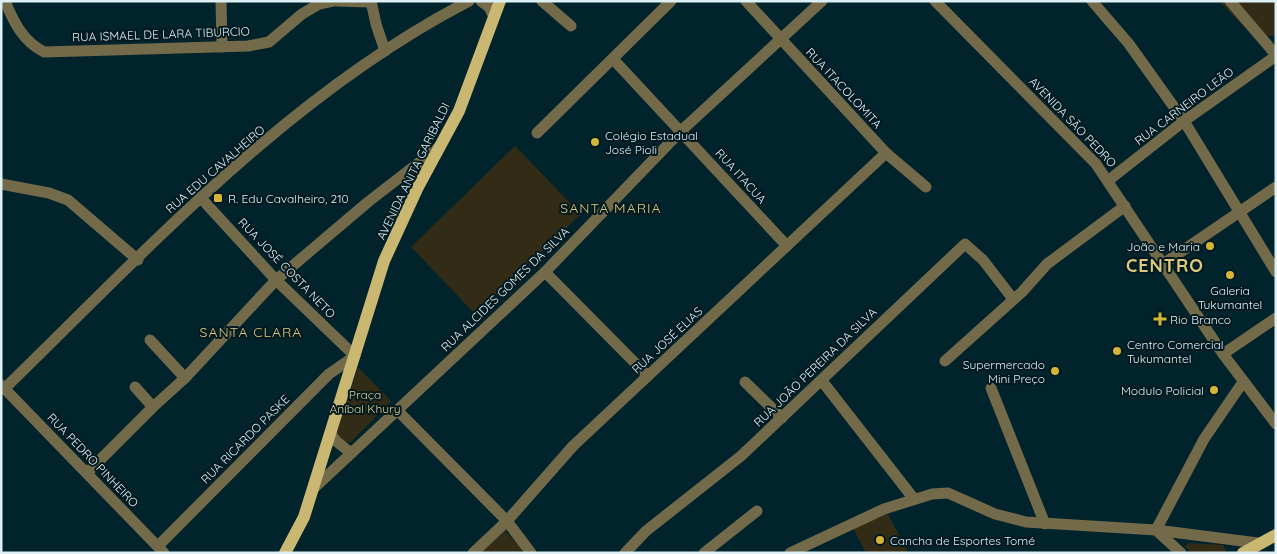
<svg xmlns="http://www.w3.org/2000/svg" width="1277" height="554" font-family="Quicksand,sans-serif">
  <rect width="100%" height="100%" fill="#01232c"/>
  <g fill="#322c16">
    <path d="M 1219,1 L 1276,1 L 1276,36 L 1252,35 Z"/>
    <path d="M 515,146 L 581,214 L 476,315 L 411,247 Z"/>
    <path d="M 358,367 L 391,401 L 351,442 L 344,442 L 336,434 Z"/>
    <path d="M 887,512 L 908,553 L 866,553 L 853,528 Z"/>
    <path d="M 505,531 L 521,548 L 521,553 L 479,553 Z"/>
    <path d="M 1189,543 L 1223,545 L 1226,550 L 1225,553 L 1190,553 L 1185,546 Z"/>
  </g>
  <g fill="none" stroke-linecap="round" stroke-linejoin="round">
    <g stroke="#736a4a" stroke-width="11">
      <path d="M 5,1 C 14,23 23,41 44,52 L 248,46 L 269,42 L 302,14 L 319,4 L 333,1"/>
      <path d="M 221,1 L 222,47"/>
      <path d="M 336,1 L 371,2"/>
      <path d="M 371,1 L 376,24 L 385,51"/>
      <path d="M 481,1 L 489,7 L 494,17"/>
      <path d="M 542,1 L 571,26"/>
      <path d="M 746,1 L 886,153 L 926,187"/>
      <path d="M 935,1 L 1096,164 L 1223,354 L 1276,424"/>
      <path d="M 1092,1 L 1129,44 L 1184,121 L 1276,272"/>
      <path d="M 1230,1 L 1276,55"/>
      <path d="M 613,59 L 787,246"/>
      <path d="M 537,133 L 671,1"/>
      <path d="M 1109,180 L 1184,121 L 1276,56"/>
      <path d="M 1,184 L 49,193 L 68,200 L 138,260"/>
      <path d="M 1163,264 L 1276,187"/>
      <path d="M 545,272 L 648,376"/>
      <path d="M 150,340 L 185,378"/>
      <path d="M 1223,354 L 1276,318"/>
      <path d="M 945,361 L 1022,292 L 1047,264 L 1125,206"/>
      <path d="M 822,381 L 914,499"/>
      <path d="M 745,382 L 782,418"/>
      <path d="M 1,385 L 164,553"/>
      <path d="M 135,387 L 153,407"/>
      <path d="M 991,388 L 1045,524"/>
      <path d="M 4,389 C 148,249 289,94 469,1"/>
      <path d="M 397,410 L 507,521 L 531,553"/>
      <path d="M 330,433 L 336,441 L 351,453"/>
      <path d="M 87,473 L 153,407 L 185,378 L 276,280 L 368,202 L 439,147"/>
      <path d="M 313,489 L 545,272 L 681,131 L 822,1"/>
      <path d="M 1156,530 L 1204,439 L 1243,382"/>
      <path d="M 1156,530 L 1181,553"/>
      <path d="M 158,546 L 329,374 L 355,356 L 276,280 L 200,197"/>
      <path d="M 473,553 L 507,521 L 573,446 L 886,153"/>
      <path d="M 625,553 L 646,531 L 741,456 L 965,244 L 983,260 L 1013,299"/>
      <path d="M 704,553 L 757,511"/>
      <path d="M 790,553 L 884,509 L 932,494 L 948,493 L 995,514 L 1026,522 L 1156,530 L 1258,543"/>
    </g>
    <g stroke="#cab771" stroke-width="12">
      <path d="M 285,553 L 304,517 L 384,261 L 417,189 L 459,111 L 500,1"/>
      <path d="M 1243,553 L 1276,535"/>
    </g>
  </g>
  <g fill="#d5b535" stroke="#01191f" stroke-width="2">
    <circle cx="595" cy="142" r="5"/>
    <rect x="213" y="193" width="10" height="10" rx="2.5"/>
    <circle cx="1210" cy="246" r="5"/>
    <circle cx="1230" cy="275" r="5"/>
    <path d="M1157.5 311.5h5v5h5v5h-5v5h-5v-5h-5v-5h5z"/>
    <circle cx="1117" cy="351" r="5"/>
    <circle cx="1055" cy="371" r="5"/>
    <circle cx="1214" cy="390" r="5"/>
    <circle cx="880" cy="540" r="5"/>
  </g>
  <g text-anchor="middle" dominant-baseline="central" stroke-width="4" stroke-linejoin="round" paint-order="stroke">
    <g font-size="12" fill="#ddf0f6" stroke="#01191f">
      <text transform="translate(161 34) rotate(-2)">RUA ISMAEL DE LARA TIBURCIO</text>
      <text transform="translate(844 88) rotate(47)">RUA ITACOLOMITA</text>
      <text transform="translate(1184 106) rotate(-37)">RUA CARNEIRO LEÃO</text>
      <text transform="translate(1073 122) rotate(46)">AVENIDA SÃO PEDRO</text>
      <text transform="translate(215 169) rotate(-41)">RUA EDU CAVALHEIRO</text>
      <text transform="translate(413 171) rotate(-64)">AVENIDA ANITA GARIBALDI</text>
      <text transform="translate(741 176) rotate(48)">RUA ITACUA</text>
      <text transform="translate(287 268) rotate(46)">RUA JOSÉ COSTA NETO</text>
      <text transform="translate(505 289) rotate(-44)">RUA ALCIDES GOMES DA SILVA</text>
      <text transform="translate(667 340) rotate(-43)">RUA JOSÉ ELIAS</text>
      <text transform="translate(815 367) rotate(-44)">RUA JOÃO PEREIRA DA SILVA</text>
      <text transform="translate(245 439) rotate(-45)">RUA RICARDO PASKE</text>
      <text transform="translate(93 460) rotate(46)">RUA PEDRO PINHEIRO</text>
    </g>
    <g font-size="12" fill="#ddf0f6" stroke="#01191f" text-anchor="start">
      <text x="605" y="135">Colégio Estadual<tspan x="605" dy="14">José Pioli</tspan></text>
      <text x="228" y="198">R. Edu Cavalheiro, 210</text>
      <text x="1200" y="246" text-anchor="end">João e Maria</text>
      <text x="1230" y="290" text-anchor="middle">Galeria<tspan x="1230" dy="14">Tukumantel</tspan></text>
      <text x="1170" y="319">Rio Branco</text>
      <text x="1127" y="344">Centro Comercial<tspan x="1127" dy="14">Tukumantel</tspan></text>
      <text x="1045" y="364" text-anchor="end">Supermercado<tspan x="1045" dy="14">Mini Preço</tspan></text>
      <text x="1204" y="390" text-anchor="end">Modulo Policial</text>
      <text x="890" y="540">Cancha de Esportes Tomé</text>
    </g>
    <g font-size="12" fill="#dbcb90" stroke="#01191f">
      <text x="365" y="394">Praça<tspan x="365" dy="14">Aníbal Khury</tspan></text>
    </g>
    <g font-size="14" letter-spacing="1" fill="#dec97c" stroke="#01191f">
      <text x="611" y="208">SANTA MARIA</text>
      <text x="251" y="332">SANTA CLARA</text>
    </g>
    <g font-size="18" font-weight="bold" letter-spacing="1" fill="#dec97c" stroke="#01191f">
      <text x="1165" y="265">CENTRO</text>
    </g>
  </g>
  <rect width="1277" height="554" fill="none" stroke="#ddf0f6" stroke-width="5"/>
</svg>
